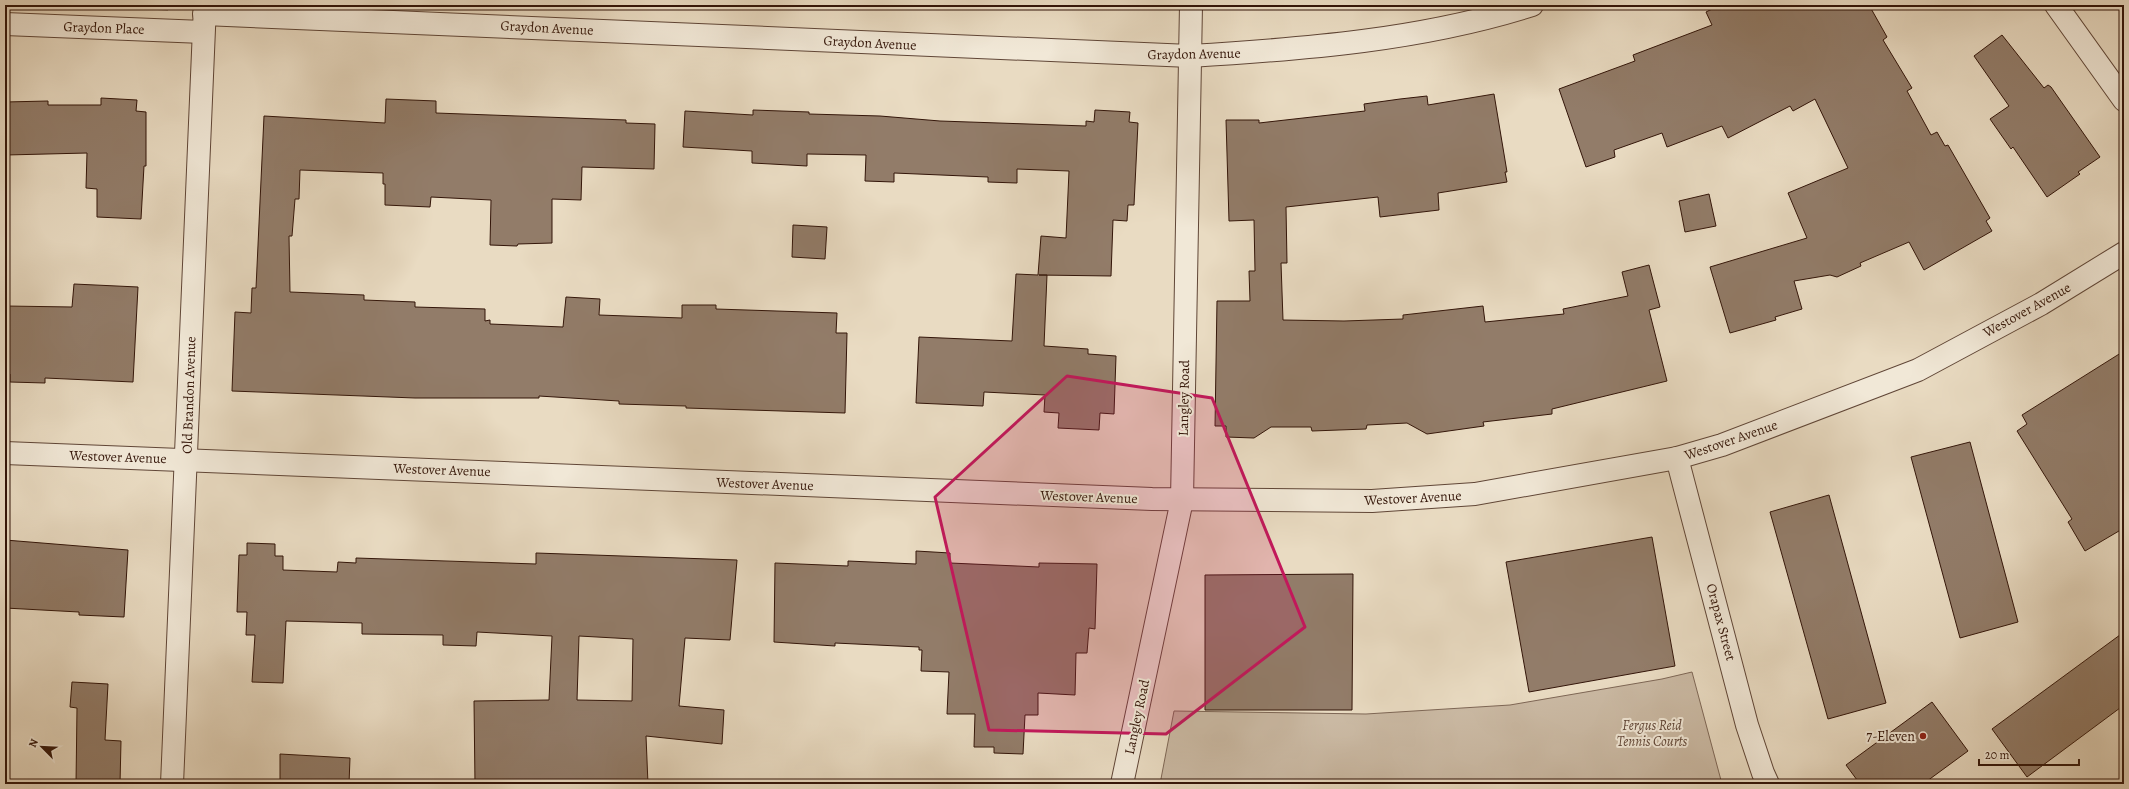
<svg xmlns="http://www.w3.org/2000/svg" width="2129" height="789" font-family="Alegreya,serif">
  <rect width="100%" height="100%" fill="#e9dbc2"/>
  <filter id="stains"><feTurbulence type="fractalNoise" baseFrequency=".005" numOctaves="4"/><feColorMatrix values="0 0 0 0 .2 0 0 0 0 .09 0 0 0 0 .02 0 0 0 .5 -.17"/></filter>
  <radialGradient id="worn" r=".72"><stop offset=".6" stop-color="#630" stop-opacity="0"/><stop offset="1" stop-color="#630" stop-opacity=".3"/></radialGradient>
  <g fill="#cab9a3" stroke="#7e6756">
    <path d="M 60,5 L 168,5 L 168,10 Z"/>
    <path d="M 1692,672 L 1722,784 L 1160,784 L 1174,711 L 1366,714 L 1510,705 L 1662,679 Z"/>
  </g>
  <g fill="#927c69" stroke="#331509" fill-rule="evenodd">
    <path d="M 1720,5 L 1869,5 L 1887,37 L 1883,40 L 1912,88 L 1907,91 L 1931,135 L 1937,132 L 1945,146 L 1948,145 L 1990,218 L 1986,221 L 1992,231 L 1924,270 L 1909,242 L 1860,263 L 1861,266 L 1837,277 L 1830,275 L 1794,281 L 1802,309 L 1775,317 L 1776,320 L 1730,333 L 1710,267 L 1807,238 L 1788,193 L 1848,168 L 1815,99 L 1793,111 L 1790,106 L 1728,138 L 1722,126 L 1667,147 L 1662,133 L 1614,150 L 1615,157 L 1586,167 L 1559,89 L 1635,61 L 1633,55 L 1712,25 L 1706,12 Z"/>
    <path d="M 2002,35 L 2044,88 L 2048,85 L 2051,87 L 2100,157 L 2078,172 L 2080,174 L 2047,197 L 2013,147 L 2011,149 L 1990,119 L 2009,106 L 1974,56 Z"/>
    <path d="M 1494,94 L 1507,172 L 1505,172 L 1507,182 L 1438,193 L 1439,210 L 1380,217 L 1378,197 L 1286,207 L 1287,263 L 1281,263 L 1283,320 L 1344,321 L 1403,319 L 1403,315 L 1483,306 L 1485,322 L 1564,314 L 1563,309 L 1628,296 L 1622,272 L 1649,265 L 1660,307 L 1649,310 L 1667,381 L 1552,409 L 1552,414 L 1483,422 L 1484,426 L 1427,434 L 1407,423 L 1367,425 L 1366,429 L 1312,431 L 1311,427 L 1271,427 L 1254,438 L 1226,437 L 1226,426 L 1215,426 L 1217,301 L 1250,301 L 1249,271 L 1255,271 L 1254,220 L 1229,221 L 1226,120 L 1259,120 L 1259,123 L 1365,111 L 1364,104 L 1400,99 L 1427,96 L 1428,105 Z"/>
    <path d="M 101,98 L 137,100 L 136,111 L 146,112 L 146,166 L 144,166 L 141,219 L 97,217 L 97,189 L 86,188 L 87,153 L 6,155 L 5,102 L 48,101 L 48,105 L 101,105 Z"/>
    <path d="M 386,99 L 436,101 L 436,113 L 626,120 L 626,123 L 655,124 L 654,169 L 582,167 L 581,200 L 552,199 L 552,243 L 518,244 L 517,246 L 490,245 L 491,200 L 431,197 L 430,207 L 385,205 L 385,184 L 383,184 L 383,173 L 300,170 L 299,199 L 295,199 L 292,236 L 289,236 L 290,292 L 364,295 L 364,300 L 415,302 L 415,307 L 485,309 L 485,321 L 490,320 L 490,324 L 563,327 L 566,297 L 600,299 L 599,315 L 682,318 L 682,305 L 716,305 L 716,309 L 837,313 L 836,333 L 847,333 L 845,413 L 686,408 L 686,406 L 619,404 L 619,401 L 539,396 L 539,398 L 415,398 L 232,391 L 235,312 L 251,313 L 252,288 L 256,288 L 264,116 L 385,123 Z"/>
    <path d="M 753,110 L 809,112 L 809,114 L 880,116 L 940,121 L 1086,126 L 1086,121 L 1094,122 L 1095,110 L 1130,112 L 1129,122 L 1138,123 L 1134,205 L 1128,205 L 1127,221 L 1113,220 L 1111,276 L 1039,275 L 1047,275 L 1044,346 L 1088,349 L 1088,354 L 1116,356 L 1114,414 L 1100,413 L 1099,430 L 1058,428 L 1059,413 L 1044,412 L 1045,395 L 984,392 L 983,406 L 916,403 L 919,337 L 1012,341 L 1016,274 L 1038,275 L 1041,236 L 1066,238 L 1069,171 L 1017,169 L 1017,183 L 988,182 L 988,177 L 894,173 L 894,182 L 865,181 L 866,155 L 807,154 L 807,166 L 771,164 L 752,163 L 752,151 L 683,147 L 685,111 L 753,115 Z"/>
    <path d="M 1709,194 L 1716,226 L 1685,232 L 1679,201 Z"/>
    <path d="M 793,225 L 827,227 L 825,259 L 792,257 Z"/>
    <path d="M 74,284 L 138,287 L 133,382 L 45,378 L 45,383 L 10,382 L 10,374 L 5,374 L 6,306 L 72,307 Z"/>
    <path d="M 2124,351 L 2124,528 L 2085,551 L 2068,522 L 2072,519 L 2017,431 L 2027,424 L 2022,415 Z"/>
    <path d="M 1970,442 L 2018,622 L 1960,638 L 1911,457 Z"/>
    <path d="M 1829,495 L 1886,703 L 1828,719 L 1770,512 Z"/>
    <path d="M 1652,537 L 1675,666 L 1529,692 L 1506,562 Z"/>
    <path d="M 5,540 L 128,550 L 124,617 L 79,615 L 79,612 L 5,608 Z"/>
    <path d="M 247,543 L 275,544 L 275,556 L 283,556 L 283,570 L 337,572 L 338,562 L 356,563 L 356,558 L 536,564 L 536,553 L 737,560 L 730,640 L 685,638 L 679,706 L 724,710 L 722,744 L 646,736 L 648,784 L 475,784 L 474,701 L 549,700 L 552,636 L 477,632 L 476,646 L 443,645 L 443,635 L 362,634 L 362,623 L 286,621 L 283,683 L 252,682 L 255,635 L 246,635 L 247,612 L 237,612 L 239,555 L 247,555 ZM 579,636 L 633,639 L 632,701 L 577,700 Z"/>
    <path d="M 916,551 L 950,553 L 950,563 L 1039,567 L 1039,563 L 1097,564 L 1095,629 L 1089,628 L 1087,653 L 1076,653 L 1075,695 L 1038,693 L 1038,715 L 1025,715 L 1023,754 L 994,753 L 994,747 L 974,747 L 975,714 L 947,714 L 949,672 L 921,671 L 922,650 L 919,650 L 919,647 L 835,643 L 835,646 L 774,642 L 775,563 L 848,566 L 848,561 L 916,564 Z"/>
    <path d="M 1353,574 L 1352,710 L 1205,710 L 1205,575 Z"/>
    <path d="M 2124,632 L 2124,705 L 2027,777 L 1992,729 Z"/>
    <path d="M 72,682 L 108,684 L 105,740 L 121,741 L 120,784 L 76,784 L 77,708 L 70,707 Z"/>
    <path d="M 1932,702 L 1968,751 L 1923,784 L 1860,784 L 1846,765 Z"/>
    <path d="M 280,754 L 350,758 L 349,784 L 280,784 Z"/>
  </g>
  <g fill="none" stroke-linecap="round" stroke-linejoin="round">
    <g stroke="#604637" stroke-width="24">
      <g id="minor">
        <path d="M 2056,5 L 2124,100"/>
        <path d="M 204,14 L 1190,56 C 1305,49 1422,40 1532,5"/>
        <path d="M 5,24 L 203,32"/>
        <path d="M 5,453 L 1152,499 L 1372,501 L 1475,494 L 1677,458 L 1722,445 L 1918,370 L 2041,304 L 2124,253"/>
        <path d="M 1677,458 L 1747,725 L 1763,773 L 1768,784"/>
        <path d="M 172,784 L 205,5"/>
        <path d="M 1122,784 L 1182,500 L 1191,5"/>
      </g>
    </g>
    <use href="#minor" stroke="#f1e8d7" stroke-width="22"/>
  </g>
  <path fill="#c2185b" fill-opacity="0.2" stroke="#c2185b" stroke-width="3" stroke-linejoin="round" d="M 1067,376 L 1212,398 L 1305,627 L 1166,734 L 989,730 L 935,497 Z"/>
  <circle fill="#8f2418" stroke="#f1e8d7" stroke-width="1.5" cx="1923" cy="736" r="4"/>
  <g text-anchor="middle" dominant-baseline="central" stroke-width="4" stroke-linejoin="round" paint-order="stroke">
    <g font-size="14" fill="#331509" stroke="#f1e8d7">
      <text transform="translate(104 28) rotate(2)">Graydon Place</text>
      <text transform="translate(547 28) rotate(3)">Graydon Avenue</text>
      <text transform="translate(870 43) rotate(3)">Graydon Avenue</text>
      <text transform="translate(1194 54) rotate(-1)">Graydon Avenue</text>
      <text transform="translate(2027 310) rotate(-29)">Westover Avenue</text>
      <text transform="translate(189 395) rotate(-88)">Old Brandon Avenue</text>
      <text transform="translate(1184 398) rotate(-89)">Langley Road</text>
      <text transform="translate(1731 440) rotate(-19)">Westover Avenue</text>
      <text transform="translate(118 457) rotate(2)">Westover Avenue</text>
      <text transform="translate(442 470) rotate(2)">Westover Avenue</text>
      <text transform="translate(765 484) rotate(2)">Westover Avenue</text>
      <text transform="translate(1089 497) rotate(2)">Westover Avenue</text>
      <text transform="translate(1413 498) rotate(-3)">Westover Avenue</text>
      <text transform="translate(1721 622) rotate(75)">Orapax Street</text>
      <text transform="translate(1137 717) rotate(-78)">Langley Road</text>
    </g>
    <g font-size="14" font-style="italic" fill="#604637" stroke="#f1e8d7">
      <text x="1652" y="725">Fergus Reid<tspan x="1652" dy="16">Tennis Courts</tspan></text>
    </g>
    <g font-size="14" fill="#331509" stroke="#f1e8d7" text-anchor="end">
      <text x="1915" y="736">7-Eleven</text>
    </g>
  </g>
  <rect width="2129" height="789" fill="none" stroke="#e9dbc2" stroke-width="20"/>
  <rect x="6" y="6" width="2117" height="777" fill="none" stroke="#331509" stroke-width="2"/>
  <rect x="10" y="10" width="2109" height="769" fill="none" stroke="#331509"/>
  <g transform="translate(42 747) rotate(294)" stroke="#f1e8d7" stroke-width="3" paint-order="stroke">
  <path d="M0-3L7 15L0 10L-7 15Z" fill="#331509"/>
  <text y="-6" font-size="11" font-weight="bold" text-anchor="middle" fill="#331509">N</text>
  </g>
  <path d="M1979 759v6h100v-6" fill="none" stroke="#331509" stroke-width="2"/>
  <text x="1985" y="759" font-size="12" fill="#331509" stroke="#f1e8d7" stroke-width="3" paint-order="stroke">20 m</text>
  <rect width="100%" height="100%" filter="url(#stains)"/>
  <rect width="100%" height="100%" fill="url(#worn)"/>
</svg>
